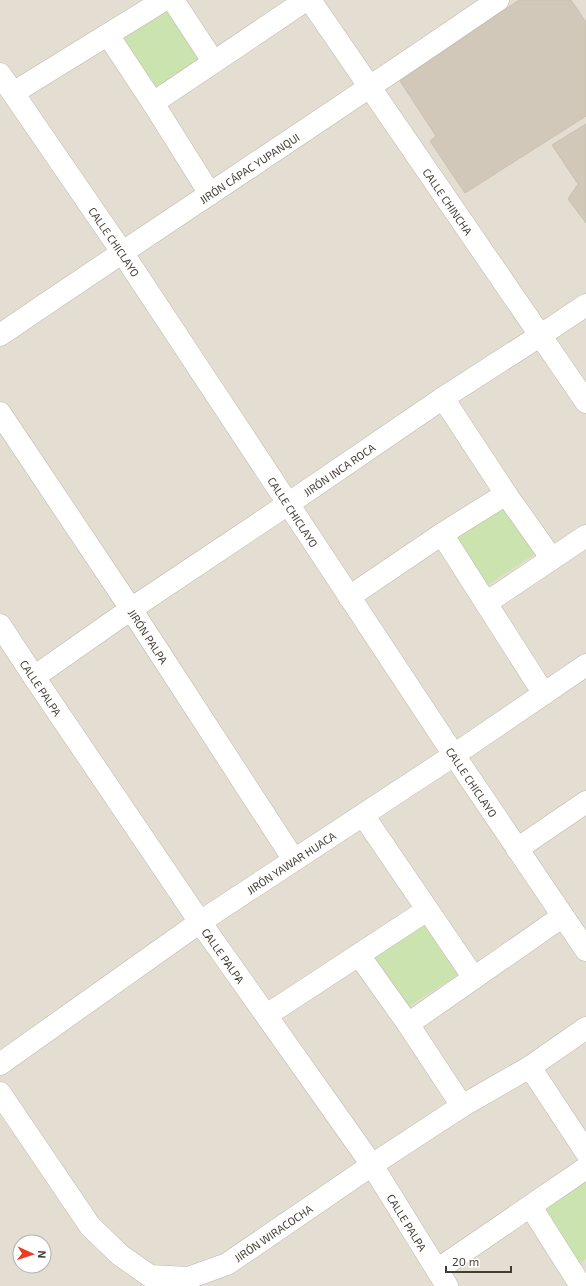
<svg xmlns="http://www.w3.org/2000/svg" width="586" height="1286" font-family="'Exo 2',sans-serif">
  <rect width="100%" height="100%" fill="#f0ede4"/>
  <path fill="#e4ded2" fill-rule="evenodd" d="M 0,0 L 586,0 L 586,1286 L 0,1286 ZM 20,1242 L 44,1242 L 44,1266 L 20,1266 Z"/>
  <g fill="#cbe3af">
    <path d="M 169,7 L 204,59 L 155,88 L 121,39 Z"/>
    <path d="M 503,506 L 535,554 L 488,585 L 455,538 Z"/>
    <path d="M 422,920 L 458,975 L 406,1008 L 371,956 Z"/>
    <path d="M 586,1178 L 586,1259 L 580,1264 L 542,1209 Z"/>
  </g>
  <g fill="#d1c8ba" stroke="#cbc0ae">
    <path d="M 519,0 L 571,0 L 586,22 L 586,116 L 465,193 L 430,141 L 436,136 L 400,81 Z"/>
    <path d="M 586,124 L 586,223 L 568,199 L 578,184 L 552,145 Z"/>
  </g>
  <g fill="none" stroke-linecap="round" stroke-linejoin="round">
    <g stroke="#beb7aa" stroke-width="23">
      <g id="minor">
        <path d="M 173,0 L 213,61"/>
        <path id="s1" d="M 310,0 L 586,402"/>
        <path d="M 108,35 L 153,103 L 210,194"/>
        <path id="s2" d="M 0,74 L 122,252 L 454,755 L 586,950"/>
        <path d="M 13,93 L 164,0"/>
        <path d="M 153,103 L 306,0"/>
        <path id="s3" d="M 0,335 C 166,222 333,113 498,0"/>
        <path d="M 443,398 L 506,494 L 552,559"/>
        <path id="s4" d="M 0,413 L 131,609 L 294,860"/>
        <path d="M 442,534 L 544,694"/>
        <path d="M 349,597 L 442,534 L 506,494"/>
        <path d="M 486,603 L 586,536"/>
        <path id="s5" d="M 0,625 L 34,677 L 200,922 L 372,1165 L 447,1286"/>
        <path id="s6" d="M 34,677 L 131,609 L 288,504 L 443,398 L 541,335 L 586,305"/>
        <path d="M 363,815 L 474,978"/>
        <path d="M 517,849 L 586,802"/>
        <path d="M 359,955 L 408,1024 L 462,1106"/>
        <path d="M 267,1015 L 427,910"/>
        <path d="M 408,1024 L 563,916"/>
        <path d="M 530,1067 L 586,1152"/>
        <path id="s7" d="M 0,1093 L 90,1226 L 120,1255 L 150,1276 L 188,1278 L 227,1264 L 372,1165 L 462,1106 L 530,1067 L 586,1028"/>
        <path d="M 531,1207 L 581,1286"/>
        <path d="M 437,1270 L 586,1168"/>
      </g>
    </g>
    <g stroke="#beb7aa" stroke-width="23">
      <g id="tertiary">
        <path id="s8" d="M 0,1064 L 200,922 L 454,755 L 586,665"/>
      </g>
    </g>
    <use href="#minor" stroke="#fff" stroke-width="22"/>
    <use href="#tertiary" stroke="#fff" stroke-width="22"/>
  </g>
  <g text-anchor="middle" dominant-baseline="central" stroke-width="3.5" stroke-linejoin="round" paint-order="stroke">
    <g font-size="11" fill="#423d34" stroke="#fff">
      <text stroke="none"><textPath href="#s3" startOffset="300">JIRÓN CÁPAC YUPANQUI</textPath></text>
      <text stroke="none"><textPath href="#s1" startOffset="244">CALLE CHINCHA</textPath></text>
      <text stroke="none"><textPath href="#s2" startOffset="203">CALLE CHICLAYO</textPath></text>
      <text stroke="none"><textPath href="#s6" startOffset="369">JIRÓN INCA ROCA</textPath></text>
      <text stroke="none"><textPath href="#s2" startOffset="527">CALLE CHICLAYO</textPath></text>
      <text stroke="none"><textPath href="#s4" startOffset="268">JIRÓN PALPA</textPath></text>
      <text stroke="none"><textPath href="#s5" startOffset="75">CALLE PALPA</textPath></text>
      <text stroke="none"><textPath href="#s2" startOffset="851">CALLE CHICLAYO</textPath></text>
      <text stroke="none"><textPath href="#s8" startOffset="354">JIRÓN YAWAR HUACA</textPath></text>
      <text stroke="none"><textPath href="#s5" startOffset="399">CALLE PALPA</textPath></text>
      <text stroke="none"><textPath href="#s5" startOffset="723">CALLE PALPA</textPath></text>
      <text stroke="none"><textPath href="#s7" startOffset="374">JIRÓN WIRACOCHA</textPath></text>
    </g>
  </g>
  <g transform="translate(32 1254) rotate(93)"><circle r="19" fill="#ffffff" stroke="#b3b1ae"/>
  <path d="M0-3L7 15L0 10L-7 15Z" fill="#eb3e20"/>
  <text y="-6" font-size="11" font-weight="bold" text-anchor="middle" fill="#423d34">N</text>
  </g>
  <path d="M446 1266v6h65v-6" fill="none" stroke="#423d34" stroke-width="2"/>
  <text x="452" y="1266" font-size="12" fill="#423d34" stroke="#ffffff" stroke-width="3" paint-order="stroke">20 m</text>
</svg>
